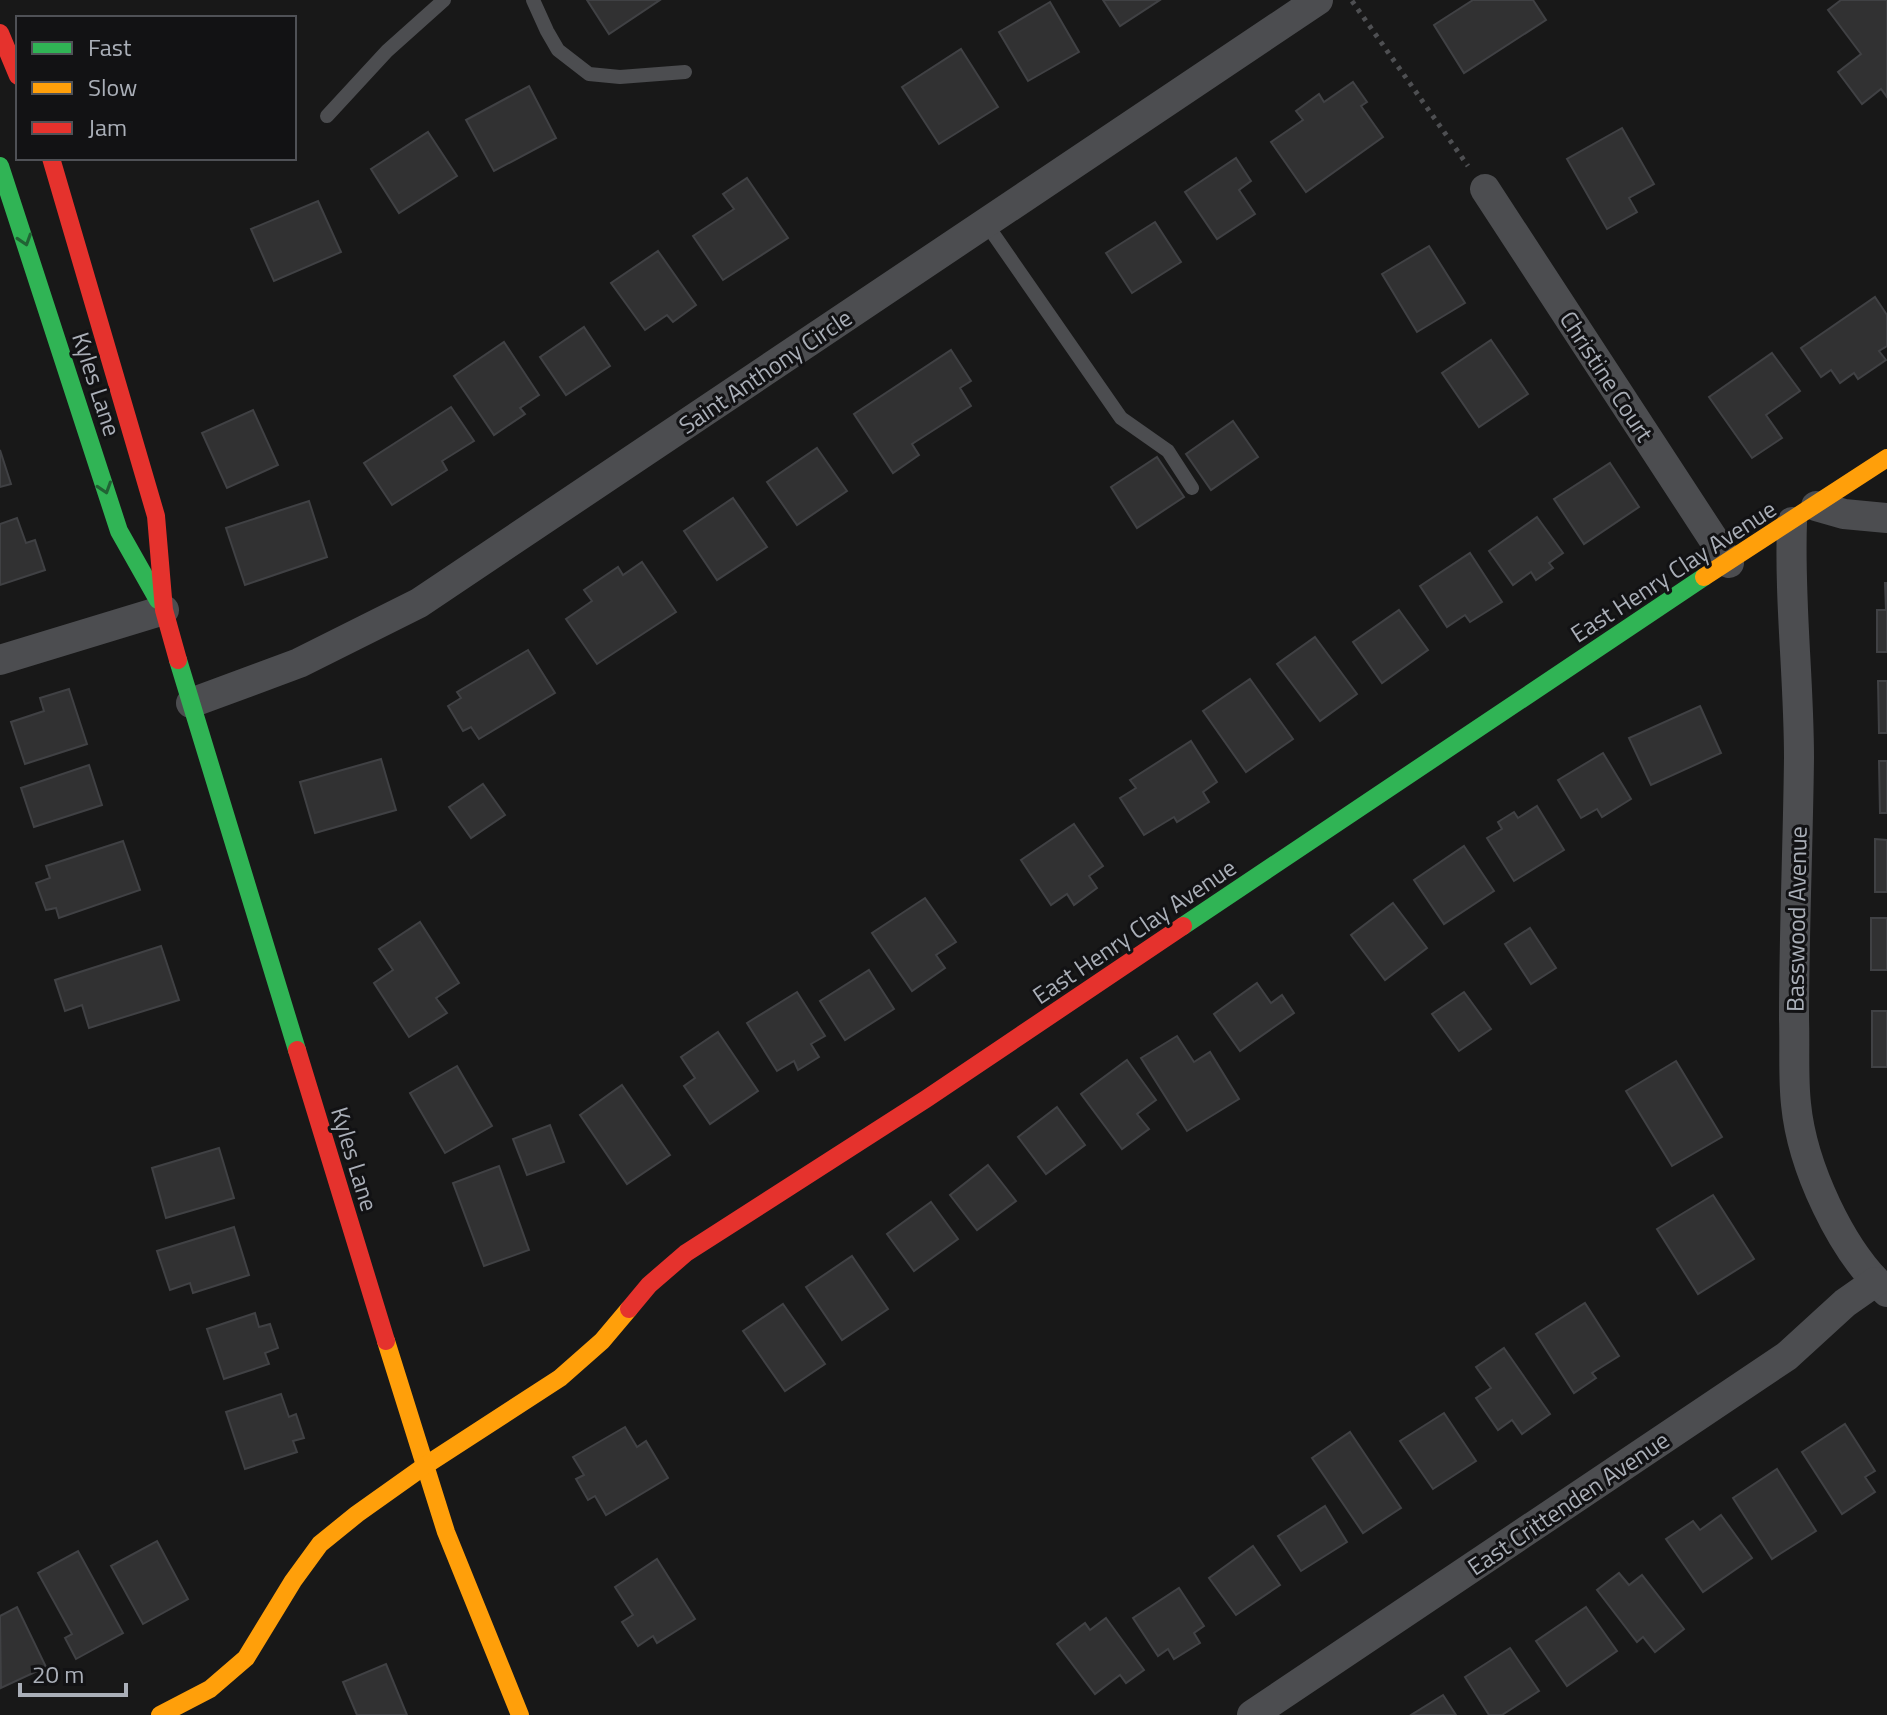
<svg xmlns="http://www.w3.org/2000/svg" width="1887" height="1715" font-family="'Titillium Web',sans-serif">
  <rect width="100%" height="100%" fill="#181818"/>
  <g fill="#313132" stroke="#404144" stroke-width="2">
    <path d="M 587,0 L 660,0 L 609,34 Z"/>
    <path d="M 1103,0 L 1160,0 L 1120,26 Z"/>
    <path d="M 1473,0 L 1533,0 L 1546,20 L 1464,73 L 1434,25 Z"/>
    <path d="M 1841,0 L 1887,0 L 1887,97 L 1881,89 L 1862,104 L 1838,72 L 1861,54 L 1828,10 Z"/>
    <path d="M 1050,2 L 1079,52 L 1028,81 L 999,32 Z"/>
    <path d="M 961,49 L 998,107 L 939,144 L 902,87 Z"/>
    <path d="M 1353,82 L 1367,102 L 1361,106 L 1383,137 L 1306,192 L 1271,142 L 1303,120 L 1296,111 L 1319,94 L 1324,102 Z"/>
    <path d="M 529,86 L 556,138 L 494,171 L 466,120 Z"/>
    <path d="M 1622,128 L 1654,184 L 1629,198 L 1637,212 L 1607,229 L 1567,159 Z"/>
    <path d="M 428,132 L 457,176 L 399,213 L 371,169 Z"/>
    <path d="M 1236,158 L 1251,181 L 1239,190 L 1255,214 L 1217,239 L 1185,192 Z"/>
    <path d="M 747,178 L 788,238 L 723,280 L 693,236 L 734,209 L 723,194 Z"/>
    <path d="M 318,201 L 341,252 L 274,281 L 251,229 Z"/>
    <path d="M 1155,222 L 1181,262 L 1132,293 L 1106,253 Z"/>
    <path d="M 1429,246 L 1465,303 L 1417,332 L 1382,274 Z"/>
    <path d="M 658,251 L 696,305 L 673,322 L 667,315 L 645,330 L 611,283 Z"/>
    <path d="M 1875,297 L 1887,315 L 1887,346 L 1879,351 L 1886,360 L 1858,379 L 1854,373 L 1840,383 L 1831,370 L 1821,377 L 1801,348 Z"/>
    <path d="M 584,327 L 610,366 L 566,395 L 540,357 Z"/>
    <path d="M 1491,340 L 1528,394 L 1479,427 L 1442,373 Z"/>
    <path d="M 504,342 L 539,395 L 520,408 L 525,414 L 494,435 L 454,376 Z"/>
    <path d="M 951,350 L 971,381 L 960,388 L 971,406 L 912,444 L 919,455 L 893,473 L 854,414 Z"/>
    <path d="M 1772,353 L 1800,391 L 1766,415 L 1782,438 L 1752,458 L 1709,397 Z"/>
    <path d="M 451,407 L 474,441 L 442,461 L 447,470 L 392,505 L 364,463 Z"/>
    <path d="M 253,410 L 278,465 L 227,488 L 202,433 Z"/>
    <path d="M 1233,421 L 1258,457 L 1211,490 L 1186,454 Z"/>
    <path d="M 817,448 L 847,491 L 797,525 L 767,482 Z"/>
    <path d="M 0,450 L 11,484 L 0,487 Z"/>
    <path d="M 1157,457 L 1184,497 L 1137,528 L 1111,487 Z"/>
    <path d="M 1610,463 L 1639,507 L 1584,544 L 1554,499 Z"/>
    <path d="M 733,498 L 767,547 L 717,580 L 684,531 Z"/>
    <path d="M 309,501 L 327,557 L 245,585 L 226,528 Z"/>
    <path d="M 1537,517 L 1563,553 L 1549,563 L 1553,568 L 1536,580 L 1531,572 L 1513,585 L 1489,551 Z"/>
    <path d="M 17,518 L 26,543 L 35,540 L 45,570 L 0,585 L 0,524 Z"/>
    <path d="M 1470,553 L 1502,602 L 1470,622 L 1465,615 L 1447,627 L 1420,586 Z"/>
    <path d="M 642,562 L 676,612 L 597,664 L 566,619 L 592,601 L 584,590 L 618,567 L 623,575 Z"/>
    <path d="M 1885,583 L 1887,583 L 1887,652 L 1877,652 L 1877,610 L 1886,610 Z"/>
    <path d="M 1399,610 L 1428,650 L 1382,683 L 1353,642 Z"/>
    <path d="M 1315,637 L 1357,694 L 1320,721 L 1277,664 Z"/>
    <path d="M 528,650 L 555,693 L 479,739 L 471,727 L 463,731 L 448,706 L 461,698 L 457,692 Z"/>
    <path d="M 1250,679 L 1293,739 L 1246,772 L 1203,711 Z"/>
    <path d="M 1878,681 L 1887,681 L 1887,733 L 1879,733 Z"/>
    <path d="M 69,689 L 87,744 L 25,764 L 11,722 L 44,711 L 40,698 Z"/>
    <path d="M 1700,706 L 1721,753 L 1651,785 L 1629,738 Z"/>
    <path d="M 1191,741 L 1217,782 L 1203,792 L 1209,802 L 1177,822 L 1174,817 L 1144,835 L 1120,798 L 1136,788 L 1130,780 Z"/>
    <path d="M 1603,753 L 1631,799 L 1602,817 L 1597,809 L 1581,818 L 1558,780 Z"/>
    <path d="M 381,759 L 396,810 L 315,833 L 300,782 Z"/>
    <path d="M 1879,761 L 1887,761 L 1887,813 L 1880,813 Z"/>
    <path d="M 89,765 L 102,805 L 34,827 L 21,788 Z"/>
    <path d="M 483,784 L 505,815 L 471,838 L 449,807 Z"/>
    <path d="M 1537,806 L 1564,850 L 1514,881 L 1487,838 L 1502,829 L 1498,822 L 1514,812 L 1518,818 Z"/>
    <path d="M 1074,824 L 1103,866 L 1089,876 L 1097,888 L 1074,905 L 1067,894 L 1051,905 L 1021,860 Z"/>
    <path d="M 1875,839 L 1887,840 L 1887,892 L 1875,892 Z"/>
    <path d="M 123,841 L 140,890 L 59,918 L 56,908 L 46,910 L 36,883 L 50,878 L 46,866 Z"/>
    <path d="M 1464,846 L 1494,891 L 1444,924 L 1414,880 Z"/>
    <path d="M 925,898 L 956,942 L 936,955 L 945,968 L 912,991 L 872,933 Z"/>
    <path d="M 1393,903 L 1427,948 L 1385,980 L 1351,935 Z"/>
    <rect x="1871" y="918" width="16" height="52"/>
    <path d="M 420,922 L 459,983 L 436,998 L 447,1013 L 409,1037 L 374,983 L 393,970 L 379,949 Z"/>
    <path d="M 1530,928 L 1556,968 L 1531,984 L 1505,944 Z"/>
    <path d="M 161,946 L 179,1000 L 89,1028 L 82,1005 L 65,1011 L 55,980 Z"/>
    <path d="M 869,970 L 894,1009 L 845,1040 L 820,1001 Z"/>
    <path d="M 1257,983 L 1271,1003 L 1282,995 L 1294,1013 L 1240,1051 L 1214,1014 Z"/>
    <path d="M 797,992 L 825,1036 L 811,1044 L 819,1057 L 798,1070 L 794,1061 L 777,1071 L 747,1023 Z"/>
    <path d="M 1464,992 L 1491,1029 L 1459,1051 L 1432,1014 Z"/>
    <rect x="1872" y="1011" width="15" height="56"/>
    <path d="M 718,1032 L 758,1091 L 710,1124 L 684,1086 L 695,1078 L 681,1057 Z"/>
    <path d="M 1177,1036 L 1194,1062 L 1210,1052 L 1239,1099 L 1187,1131 L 1141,1058 Z"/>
    <path d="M 1127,1060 L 1156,1100 L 1137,1114 L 1149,1129 L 1122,1149 L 1081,1094 Z"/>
    <path d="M 1676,1061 L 1722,1137 L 1672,1166 L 1626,1091 Z"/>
    <path d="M 457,1066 L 492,1126 L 445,1153 L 410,1093 Z"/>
    <path d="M 622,1085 L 670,1155 L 627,1184 L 580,1115 Z"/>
    <path d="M 1057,1107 L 1085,1145 L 1046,1174 L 1018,1137 Z"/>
    <path d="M 550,1125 L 564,1162 L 527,1175 L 513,1139 Z"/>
    <path d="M 219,1148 L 234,1198 L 166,1218 L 152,1168 Z"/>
    <path d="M 988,1165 L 1016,1201 L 977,1230 L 950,1195 Z"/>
    <path d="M 499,1166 L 529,1250 L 484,1266 L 453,1183 Z"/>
    <path d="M 1713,1195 L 1754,1259 L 1698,1294 L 1657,1229 Z"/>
    <path d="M 931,1202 L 958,1239 L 914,1271 L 887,1234 Z"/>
    <path d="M 234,1227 L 249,1275 L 193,1293 L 190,1283 L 170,1290 L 157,1251 Z"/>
    <path d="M 852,1256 L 888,1309 L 842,1340 L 806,1287 Z"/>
    <path d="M 1585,1303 L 1619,1356 L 1592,1373 L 1596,1378 L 1574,1393 L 1536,1334 Z"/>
    <path d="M 783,1304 L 825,1364 L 785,1391 L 743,1331 Z"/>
    <path d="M 255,1313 L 259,1327 L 270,1324 L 278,1348 L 265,1353 L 269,1364 L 224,1379 L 207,1329 Z"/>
    <path d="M 1504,1348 L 1550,1414 L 1522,1434 L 1512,1420 L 1498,1430 L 1476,1398 L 1491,1388 L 1476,1367 Z"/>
    <path d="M 281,1394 L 289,1417 L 296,1414 L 304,1438 L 293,1441 L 297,1452 L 245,1469 L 226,1412 Z"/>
    <path d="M 1444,1413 L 1476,1461 L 1433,1489 L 1400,1441 Z"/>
    <path d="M 1845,1424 L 1875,1471 L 1865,1477 L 1875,1492 L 1842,1514 L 1802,1452 Z"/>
    <path d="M 625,1427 L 637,1447 L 646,1441 L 668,1478 L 606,1515 L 595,1496 L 588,1500 L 576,1479 L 584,1475 L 573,1457 Z"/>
    <path d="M 1350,1432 L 1401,1508 L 1363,1533 L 1312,1458 Z"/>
    <path d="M 1777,1469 L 1816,1531 L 1772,1559 L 1733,1498 Z"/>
    <path d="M 1325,1506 L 1347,1542 L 1301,1571 L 1278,1536 Z"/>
    <path d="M 1721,1515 L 1752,1558 L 1703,1592 L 1666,1539 L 1693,1521 L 1700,1530 Z"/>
    <path d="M 157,1541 L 188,1599 L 143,1624 L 111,1566 Z"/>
    <path d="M 1253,1546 L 1280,1585 L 1236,1615 L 1209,1578 Z"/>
    <path d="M 78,1551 L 123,1633 L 76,1659 L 65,1638 L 72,1634 L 38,1573 Z"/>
    <path d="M 657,1559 L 695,1619 L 657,1643 L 653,1636 L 638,1646 L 622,1622 L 633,1615 L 615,1587 Z"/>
    <path d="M 1619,1573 L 1629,1585 L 1642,1575 L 1684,1629 L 1655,1652 L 1643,1637 L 1637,1642 L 1597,1590 Z"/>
    <path d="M 1179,1588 L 1204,1626 L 1194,1633 L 1200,1643 L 1174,1659 L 1168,1649 L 1158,1656 L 1133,1618 Z"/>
    <path d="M 17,1607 L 46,1667 L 1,1688 L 0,1616 Z"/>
    <path d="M 1586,1607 L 1617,1651 L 1567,1686 L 1536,1641 Z"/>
    <path d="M 1106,1618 L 1144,1670 L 1126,1683 L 1120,1675 L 1095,1694 L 1057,1644 L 1085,1623 L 1090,1630 Z"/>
    <path d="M 1510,1648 L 1539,1691 L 1502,1715 L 1489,1715 L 1465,1677 Z"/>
    <path d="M 386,1664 L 407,1715 L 357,1715 L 343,1682 Z"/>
    <path d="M 1443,1695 L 1456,1715 L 1411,1715 Z"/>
  </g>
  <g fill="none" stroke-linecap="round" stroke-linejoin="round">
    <path stroke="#4e4f52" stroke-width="5" stroke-dasharray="4 6" stroke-linecap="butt" d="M 1352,1 L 1468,166"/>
    <g stroke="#4c4d50" stroke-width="14">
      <path d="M 533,0 L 547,31 L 558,50 L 589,74 L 620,77 L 685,72"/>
      <path d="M 327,116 L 387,51 L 444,0"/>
      <path d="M 985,222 L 1121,418 L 1168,451 L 1192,488"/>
    </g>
    <g stroke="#4c4d50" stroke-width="30">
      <path d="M 1485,189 L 1729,563"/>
      <path d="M 1816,506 L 1844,514 L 1887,518"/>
      <path d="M 1792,522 C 1789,601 1799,679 1799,758 C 1798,845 1794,932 1794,1019 C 1795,1047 1793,1077 1796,1104 C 1802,1166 1841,1251 1887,1292"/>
      <path d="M 0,660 L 164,610"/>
      <path d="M 191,703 L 299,663 L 419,603 L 1318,0"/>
      <path d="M 1252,1715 L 1787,1356 L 1845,1303 L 1875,1282"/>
    </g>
    <g stroke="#30b455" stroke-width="18">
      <path d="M 0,166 L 119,531 L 158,600"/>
      <path d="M 178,660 L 297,1050"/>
      <path d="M 1183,926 L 1704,577"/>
    </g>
    <g stroke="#ff9f0a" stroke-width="18">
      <path d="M 1704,577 L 1887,458"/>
      <path d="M 386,1341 L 446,1532 L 520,1715"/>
      <path d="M 160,1715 L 210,1689 L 246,1658 L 293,1581 L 320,1544 L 357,1514 L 426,1465 L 560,1378 L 602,1341 L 629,1309"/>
    </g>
    <g stroke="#e5322d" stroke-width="18">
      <path d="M 0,33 L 18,76"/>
      <path d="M 51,158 L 156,516 L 164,610 L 178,660"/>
      <path d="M 297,1050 L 386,1341"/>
      <path d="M 629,1309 L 649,1285 L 686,1253 L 926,1099 L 1183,926"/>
    </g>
  </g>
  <defs><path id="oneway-chevron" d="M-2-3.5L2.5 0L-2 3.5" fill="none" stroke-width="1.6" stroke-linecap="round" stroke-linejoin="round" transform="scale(2)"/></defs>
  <g stroke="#216334">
    <use href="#oneway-chevron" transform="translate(25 240) rotate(72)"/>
    <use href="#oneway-chevron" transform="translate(105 488) rotate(72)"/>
  </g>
  <g text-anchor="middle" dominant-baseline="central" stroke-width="6" stroke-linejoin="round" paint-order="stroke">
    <g font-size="24" fill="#aaafb8" stroke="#121214">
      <text transform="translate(765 371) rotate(-34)">Saint Anthony Circle</text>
      <text transform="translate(1607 376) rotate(57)">Christine Court</text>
      <text transform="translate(97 384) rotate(72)">Kyles Lane</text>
      <text transform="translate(1673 571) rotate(-33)">East Henry Clay Avenue</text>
      <text transform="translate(1796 919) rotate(-89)">Basswood Avenue</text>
      <text transform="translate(1134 931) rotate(-34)">East Henry Clay Avenue</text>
      <text transform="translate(355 1159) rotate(73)">Kyles Lane</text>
      <text transform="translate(1568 1503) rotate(-34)">East Crittenden Avenue</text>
    </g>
  </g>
  <rect x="16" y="16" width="280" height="144" fill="#121214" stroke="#4f5156" stroke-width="2"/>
  <rect x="32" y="42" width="40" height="12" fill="#30b455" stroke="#4f5156" stroke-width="2"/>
  <text x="88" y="56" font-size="24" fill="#aaafb8">Fast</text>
  <rect x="32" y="82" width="40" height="12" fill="#ff9f0a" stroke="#4f5156" stroke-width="2"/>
  <text x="88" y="96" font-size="24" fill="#aaafb8">Slow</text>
  <rect x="32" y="122" width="40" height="12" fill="#e5322d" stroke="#4f5156" stroke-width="2"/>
  <text x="88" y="136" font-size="24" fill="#aaafb8">Jam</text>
  <path d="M20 1683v12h106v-12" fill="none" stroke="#aaafb8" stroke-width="4"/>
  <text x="32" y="1683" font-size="24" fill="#aaafb8" stroke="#121214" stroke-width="6" paint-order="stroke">20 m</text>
</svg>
